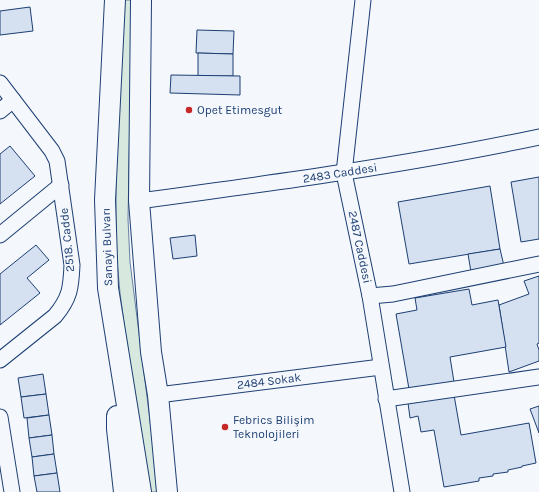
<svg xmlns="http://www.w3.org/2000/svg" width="539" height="492" font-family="Karla,sans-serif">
  <rect width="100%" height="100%" fill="#f4f7fb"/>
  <path fill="#d7e8df" stroke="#687fa3" d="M 120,0 L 132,0 L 128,219 L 130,262 L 159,492 L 146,492 L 120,293 L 116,249 L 116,130 Z"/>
  <g fill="#d5e0f0" stroke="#1d3f73">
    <path d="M 30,7 L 33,31 L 0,35 L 0,11 Z"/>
    <path d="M 197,30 L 234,31 L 233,54 L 196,53 Z"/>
    <path d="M 198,53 L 233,54 L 233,76 L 198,76 Z"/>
    <path d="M 171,75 L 240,76 L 240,95 L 170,93 Z"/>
    <path d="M 10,146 L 35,176 L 0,204 L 0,154 Z"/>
    <path d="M 539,177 L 539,239 L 521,242 L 511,182 Z"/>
    <path d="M 490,186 L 500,249 L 409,264 L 398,202 Z"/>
    <path d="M 195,235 L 197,256 L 173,259 L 170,238 Z"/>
    <path d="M 36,245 L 49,260 L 27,278 L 40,293 L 0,325 L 0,274 Z"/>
    <path d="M 500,249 L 504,266 L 471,272 L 468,254 Z"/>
    <path d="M 539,276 L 539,343 L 537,344 L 539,350 L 539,361 L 509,372 L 499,305 L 529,294 L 524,281 Z"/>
    <path d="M 469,289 L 472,305 L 498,300 L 506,347 L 450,357 L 454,382 L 409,389 L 396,314 L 417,310 L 415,298 Z"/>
    <path d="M 43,374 L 46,394 L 21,397 L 18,378 Z"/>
    <path d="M 46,394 L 49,415 L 24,418 L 21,397 Z"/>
    <path d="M 454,395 L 461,435 L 529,423 L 536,463 L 522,466 L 522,467 L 508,470 L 508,472 L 493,474 L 493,476 L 479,478 L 479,481 L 444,487 L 434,430 L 421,432 L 418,416 L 410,418 L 408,403 Z"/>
    <path d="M 539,406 L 539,433 L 530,409 Z"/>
    <path d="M 49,415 L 52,435 L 29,438 L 27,418 Z"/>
    <path d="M 52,435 L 54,454 L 32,457 L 29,438 Z"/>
    <path d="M 54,454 L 57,473 L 34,476 L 32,457 Z"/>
    <path d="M 57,473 L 60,492 L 37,492 L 34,476 Z"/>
  </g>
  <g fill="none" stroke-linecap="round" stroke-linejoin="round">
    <g stroke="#1d3f73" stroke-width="17">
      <g id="minor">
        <path d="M 363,0 L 344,173 L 370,296 L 402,492"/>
        <path d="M 0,83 L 52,151 L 57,161 L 72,265 C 71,288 70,298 55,316 L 0,360"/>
        <path d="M 0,111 L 13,100"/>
        <path d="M 139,201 C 273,183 407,165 539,137"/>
        <path d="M 0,235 L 61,185"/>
        <path d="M 370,296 L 393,294 L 539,264"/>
        <path d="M 158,395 L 381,367"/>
        <path d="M 386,399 L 539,377"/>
        <path d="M 0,417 L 12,492"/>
      </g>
    </g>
    <g stroke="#1d3f73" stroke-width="22">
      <g id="major">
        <path d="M 115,0 L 105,200 L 108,288 L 141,492"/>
        <path d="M 141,0 L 139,201 L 151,352 L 158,395 L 167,492"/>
        <path d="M 117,416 L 117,429 L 124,492"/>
      </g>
    </g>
    <use href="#minor" stroke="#f4f7fb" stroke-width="15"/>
    <use href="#major" stroke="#f4f7fb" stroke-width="20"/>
  </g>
  <g fill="#c62828" stroke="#f4f7fb" stroke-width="1.5">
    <circle cx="189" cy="110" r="4"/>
    <circle cx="225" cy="427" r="4"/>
  </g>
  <g text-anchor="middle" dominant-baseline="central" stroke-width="3" stroke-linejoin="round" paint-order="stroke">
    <g font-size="12" fill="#1d3f73" stroke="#f4f7fb" text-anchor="start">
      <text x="197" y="110">Opet Etimesgut</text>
      <text x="233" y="420">Febrics Bilişim<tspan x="233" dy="14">Teknolojileri</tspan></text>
    </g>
    <g font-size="12" fill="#1d3f73" stroke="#f4f7fb">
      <text transform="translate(340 173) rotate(-9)">2483 Caddesi</text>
      <text transform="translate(67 240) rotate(-96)">2518. Cadde</text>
      <text transform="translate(107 247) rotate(-92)">Sanayi Bulvarı</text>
      <text transform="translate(360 247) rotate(78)">2487 Caddesi</text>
      <text transform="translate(269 381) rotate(-7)">2484 Sokak</text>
    </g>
  </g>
</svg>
